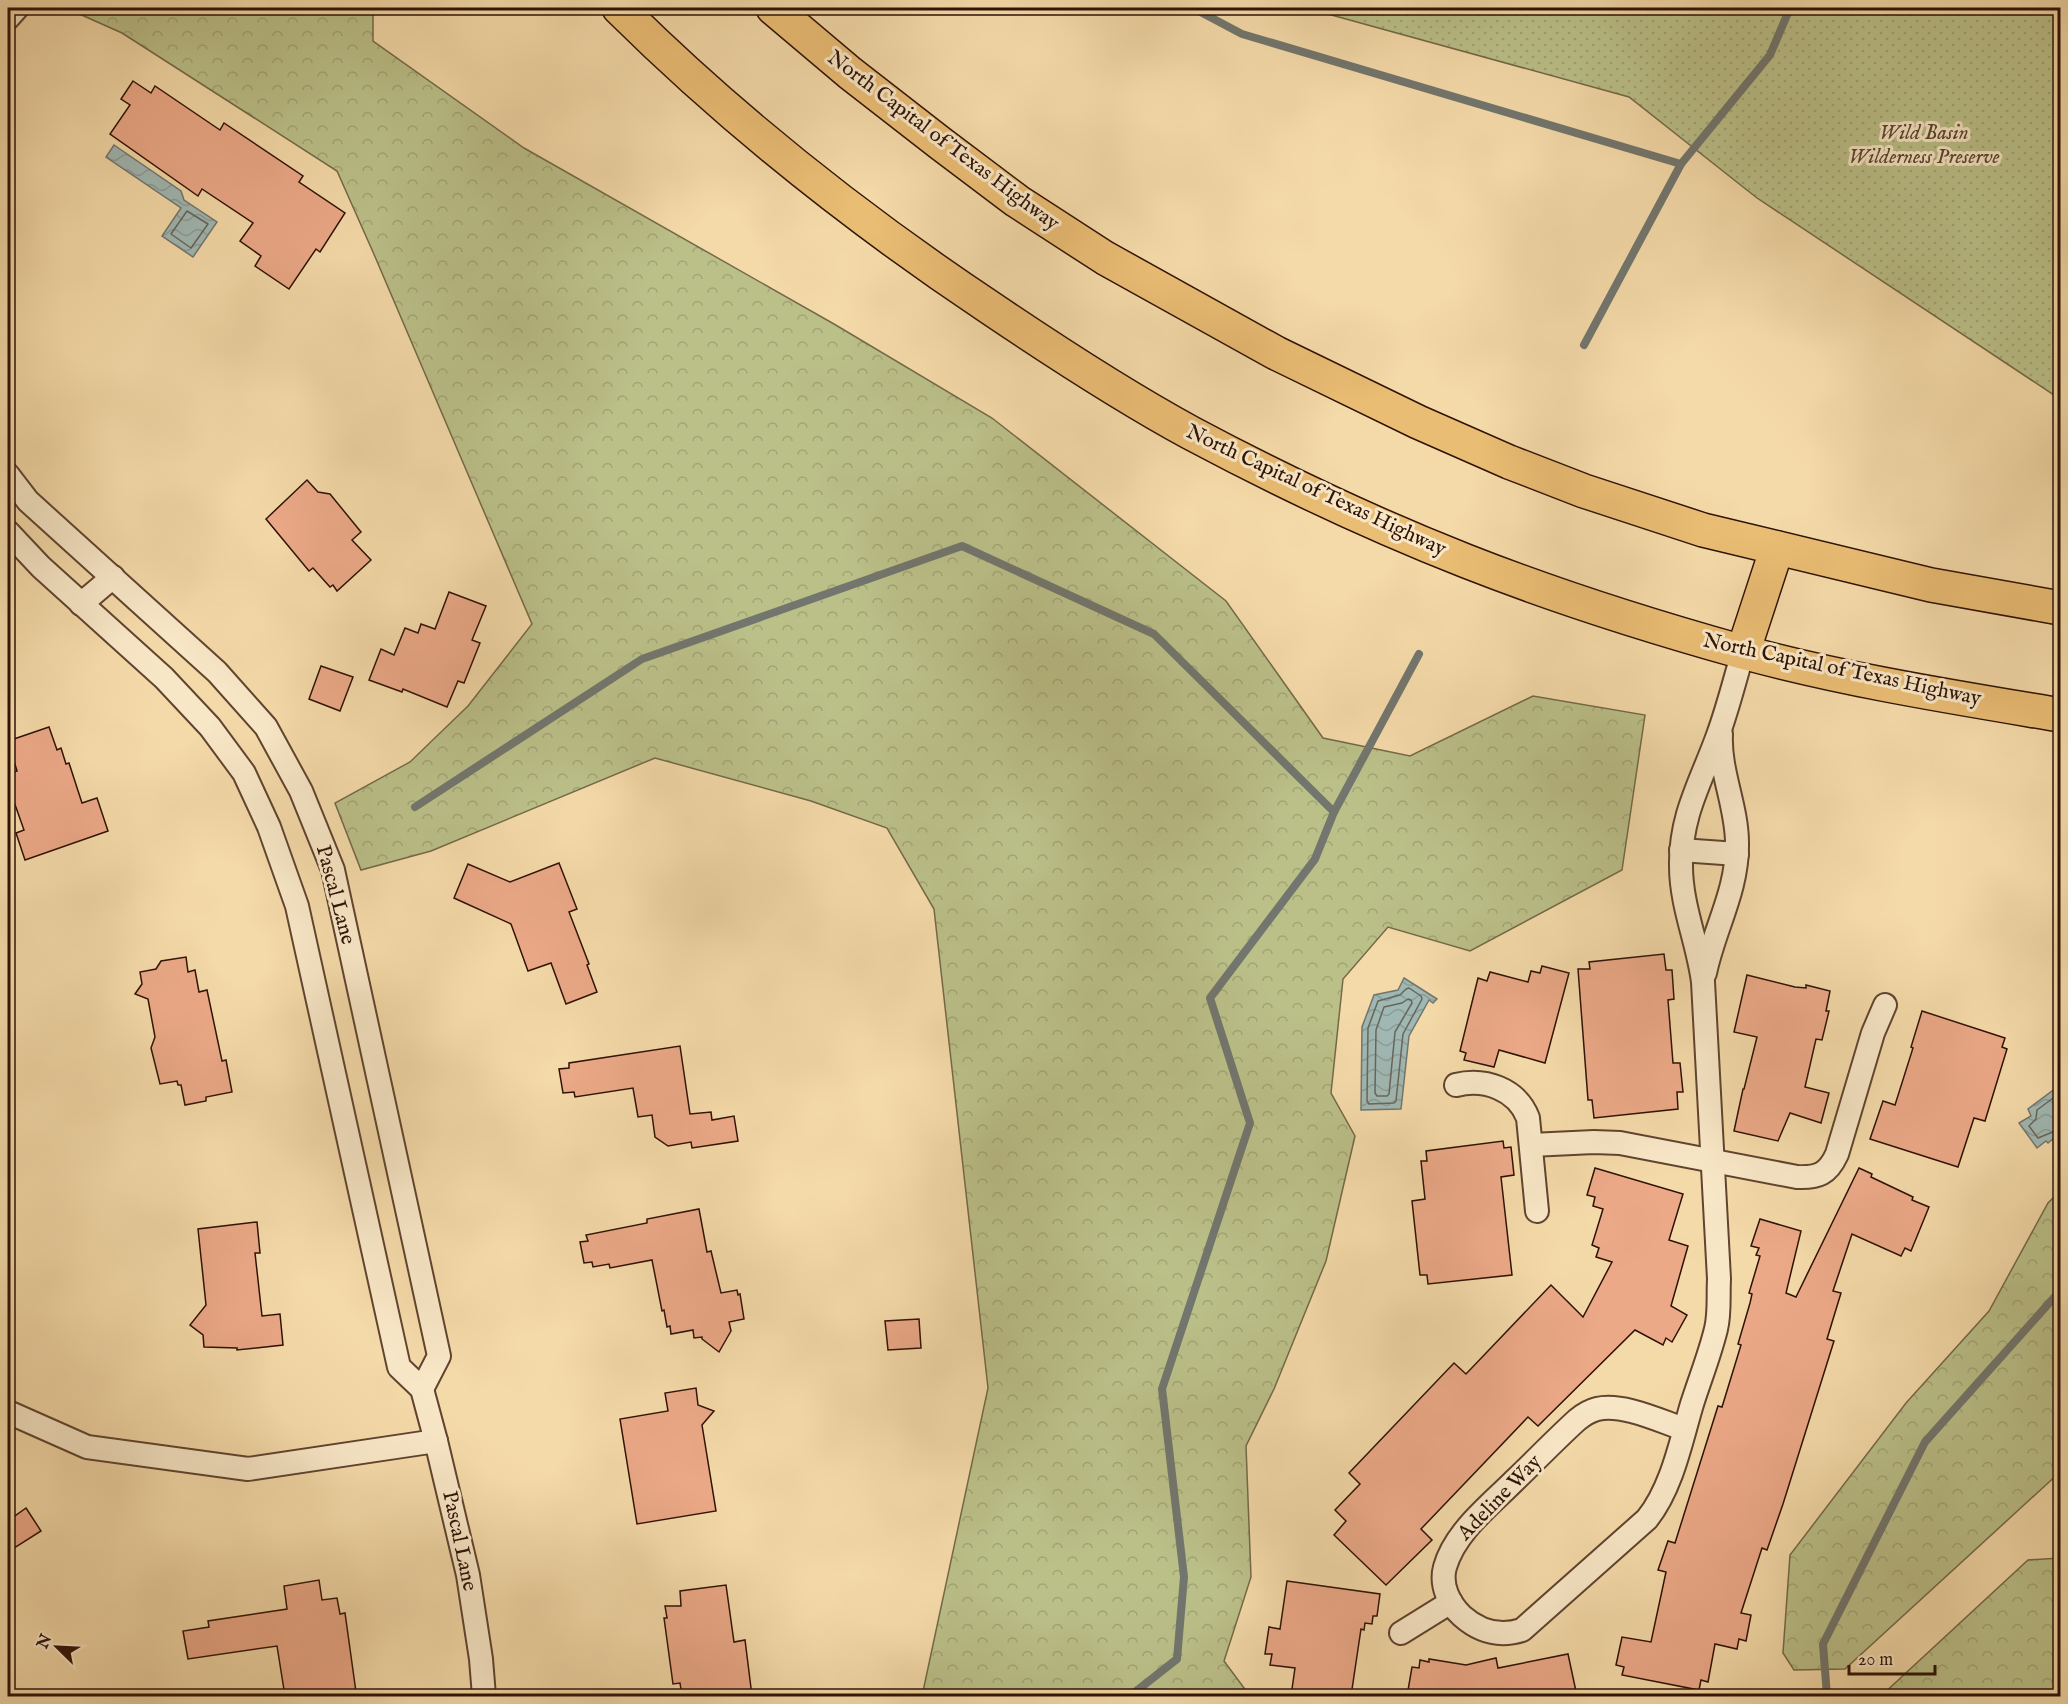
<svg xmlns="http://www.w3.org/2000/svg" width="2068" height="1704" font-family="'IM FELL English',serif">
  <defs>
    <pattern id="forest-crowns" width="20" height="18" patternUnits="userSpaceOnUse" patternTransform="scale(1.5)"><rect width="20" height="18" fill="#bbc089"/><path d="M2 6a3 3 0 1 1 6 0M12 15a3 3 0 1 1 6 0" fill="none" stroke="#a1a475"/></pattern>
    <pattern id="park-dots" width="8" height="8" patternUnits="userSpaceOnUse" patternTransform="scale(1.5)"><rect width="8" height="8" fill="#bbc089"/><path d="M2 2h.1M6 6h.1" fill="none" stroke="#a1a475" stroke-width="1.8" stroke-linecap="round"/></pattern>
    <pattern id="water-waves" width="16" height="10" patternUnits="userSpaceOnUse" patternTransform="scale(1.5)"><rect width="16" height="10" fill="#a0b8b3"/><path d="M0 5q4-4 8 0t8 0" fill="none" stroke="#8a9d98"/></pattern>
  </defs>
  <rect width="100%" height="100%" fill="#f5daa9"/>
  <filter id="stains"><feTurbulence type="fractalNoise" baseFrequency=".00333" numOctaves="4"/><feColorMatrix values="0 0 0 0 .2 0 0 0 0 .09 0 0 0 0 .02 0 0 0 .5 -.17"/></filter>
  <radialGradient id="worn" r=".72"><stop offset=".6" stop-color="#630" stop-opacity="0"/><stop offset="1" stop-color="#630" stop-opacity=".3"/></radialGradient>
  <g fill="url(#forest-crowns)" stroke="#746948" stroke-width="1.5">
    <path d="M 81,8 L 373,8 L 373,41 L 524,148 L 834,324 L 992,418 L 1226,601 L 1323,738 L 1410,756 L 1533,696 L 1645,715 L 1622,870 L 1470,951 L 1388,927 L 1343,979 L 1331,1093 L 1355,1136 L 1326,1261 L 1274,1389 L 1246,1446 L 1251,1577 L 1224,1661 L 1250,1696 L 922,1696 L 988,1388 L 934,909 L 887,828 L 811,801 L 655,758 L 431,851 L 361,870 L 335,803 L 410,762 L 468,706 L 532,624 L 373,252 L 337,171 L 122,33 L 75,12 Z"/>
    <path d="M 2060,1191 L 2060,1472 L 1845,1669 L 1794,1670 L 1783,1653 L 1790,1555 L 1906,1403 L 1989,1311 L 2048,1203 Z"/>
    <path d="M 2060,1558 L 2060,1696 L 1881,1696 L 2028,1560 Z"/>
  </g>
  <path fill="url(#park-dots)" stroke="#746948" stroke-width="1.5" d="M 1306,8 L 2060,8 L 2060,399 L 1757,198 L 1629,97 Z"/>
  <g fill="url(#water-waves)" stroke="#72766e" stroke-width="1.5">
    <path d="M 114,145 L 181,191 L 184,200 L 217,222 L 193,257 L 162,236 L 181,208 L 106,157 Z"/>
    <path d="M 1404,978 L 1437,999 L 1433,1003 L 1429,1000 L 1409,1036 L 1401,1109 L 1361,1110 L 1362,1027 L 1374,995 L 1398,990 Z"/>
    <path d="M 2060,1085 L 2060,1133 L 2048,1143 L 2046,1141 L 2037,1148 L 2019,1123 L 2031,1116 L 2028,1109 Z"/>
  </g>
  <g fill="none" stroke-linecap="round" stroke-linejoin="round">
    <g stroke="#67655c" stroke-width="1.5">
      <path d="M 187,211 L 208,224 L 191,248 L 171,234 Z"/>
      <path d="M 1409,988 L 1421,996 L 1422,999 L 1403,1034 L 1396,1101 L 1394,1103 L 1369,1104 L 1367,1101 L 1368,1028 L 1378,1001 L 1400,995 L 1406,989 Z"/>
      <path d="M 1408,999 L 1411,1000 L 1412,1003 L 1395,1032 L 1389,1094 L 1387,1096 L 1377,1096 L 1375,1093 L 1376,1030 L 1384,1007 L 1402,1003 Z"/>
      <path d="M 2060,1093 L 2037,1110 L 2036,1119 L 2029,1126 L 2038,1138 L 2060,1129"/>
    </g>
    <g stroke="#72766e" stroke-width="8">
      <path d="M 1193,8 L 1242,34 L 1681,164 L 1770,55 L 1790,8"/>
      <path d="M 1584,345 L 1681,164"/>
      <path d="M 415,807 L 642,659 L 962,546 L 1154,634 L 1334,812"/>
      <path d="M 1130,1696 L 1177,1659 L 1184,1577 L 1162,1389 L 1250,1123 L 1210,998 L 1315,859 L 1334,812 L 1419,654"/>
      <path d="M 1827,1696 L 1823,1644 L 1925,1442 L 2060,1291"/>
    </g>
  </g>
  <g fill="#eca988" stroke="#2e1206" stroke-width="1.5">
    <path d="M 133,81 L 151,93 L 155,86 L 220,130 L 224,123 L 303,176 L 299,182 L 345,213 L 320,252 L 316,249 L 289,289 L 255,266 L 261,256 L 240,241 L 253,223 L 202,189 L 198,196 L 110,134 L 130,105 L 121,99 Z"/>
    <path d="M 307,480 L 318,492 L 330,494 L 361,532 L 352,540 L 371,560 L 337,591 L 333,585 L 330,587 L 313,568 L 309,571 L 266,519 Z"/>
    <path d="M 449,592 L 486,606 L 472,640 L 480,643 L 464,683 L 458,681 L 447,707 L 403,689 L 402,692 L 369,680 L 381,649 L 394,655 L 405,628 L 418,633 L 421,624 L 435,629 Z"/>
    <path d="M 321,666 L 353,677 L 340,711 L 309,699 Z"/>
    <path d="M 49,727 L 57,750 L 61,748 L 66,764 L 69,763 L 82,803 L 97,798 L 108,831 L 25,860 L 16,833 L 24,830 L 13,799 L 9,795 L 11,773 L 17,771 L 8,741 Z"/>
    <path d="M 559,863 L 577,909 L 569,912 L 589,964 L 587,965 L 597,992 L 566,1004 L 551,963 L 528,971 L 511,924 L 454,898 L 468,864 L 510,882 Z"/>
    <path d="M 1664,954 L 1666,970 L 1672,970 L 1674,999 L 1668,1000 L 1673,1063 L 1680,1063 L 1683,1092 L 1677,1092 L 1678,1109 L 1594,1118 L 1592,1100 L 1588,1100 L 1578,969 L 1590,969 L 1589,962 Z"/>
    <path d="M 186,957 L 188,972 L 195,970 L 199,992 L 207,990 L 222,1061 L 226,1060 L 232,1092 L 206,1097 L 206,1101 L 185,1105 L 181,1085 L 178,1085 L 177,1081 L 160,1084 L 151,1048 L 155,1037 L 148,999 L 135,994 L 142,984 L 140,972 L 156,969 L 161,961 Z"/>
    <path d="M 1542,966 L 1569,973 L 1545,1063 L 1499,1050 L 1494,1067 L 1464,1060 L 1466,1053 L 1460,1051 L 1478,978 L 1487,981 L 1490,972 L 1528,982 L 1531,971 L 1540,973 Z"/>
    <path d="M 1747,975 L 1795,987 L 1806,988 L 1806,985 L 1830,991 L 1826,1011 L 1829,1011 L 1822,1040 L 1816,1039 L 1805,1087 L 1829,1093 L 1821,1123 L 1790,1113 L 1778,1141 L 1734,1131 L 1743,1089 L 1744,1089 L 1757,1037 L 1734,1032 Z"/>
    <path d="M 1922,1011 L 2005,1038 L 2002,1047 L 2007,1049 L 1985,1121 L 1974,1118 L 1958,1167 L 1870,1139 L 1883,1101 L 1895,1105 L 1913,1048 L 1911,1047 Z"/>
    <path d="M 680,1046 L 690,1114 L 711,1112 L 712,1120 L 734,1116 L 738,1141 L 692,1148 L 691,1142 L 668,1146 L 655,1137 L 652,1115 L 638,1117 L 633,1088 L 575,1097 L 574,1092 L 563,1093 L 559,1069 L 569,1068 L 569,1063 Z"/>
    <path d="M 1503,1141 L 1504,1148 L 1511,1147 L 1514,1175 L 1501,1177 L 1512,1275 L 1428,1284 L 1427,1275 L 1420,1275 L 1412,1201 L 1425,1199 L 1421,1161 L 1427,1161 L 1426,1151 Z"/>
    <path d="M 1595,1168 L 1683,1194 L 1669,1240 L 1688,1246 L 1671,1306 L 1687,1315 L 1672,1342 L 1666,1338 L 1663,1345 L 1635,1330 L 1538,1426 L 1528,1417 L 1421,1529 L 1432,1540 L 1386,1585 L 1334,1535 L 1346,1521 L 1335,1510 L 1360,1484 L 1349,1473 L 1454,1363 L 1466,1374 L 1551,1285 L 1583,1317 L 1612,1262 L 1596,1257 L 1599,1248 L 1592,1245 L 1603,1209 L 1593,1206 L 1595,1197 L 1587,1195 Z"/>
    <path d="M 1859,1168 L 1872,1174 L 1871,1177 L 1913,1197 L 1912,1200 L 1929,1207 L 1911,1251 L 1905,1248 L 1901,1256 L 1852,1234 L 1833,1291 L 1841,1293 L 1827,1339 L 1834,1341 L 1783,1504 L 1767,1550 L 1762,1548 L 1741,1613 L 1751,1615 L 1746,1641 L 1739,1639 L 1737,1649 L 1715,1644 L 1708,1682 L 1701,1680 L 1699,1690 L 1622,1675 L 1624,1667 L 1616,1665 L 1622,1637 L 1651,1642 L 1666,1572 L 1658,1570 L 1668,1541 L 1675,1543 L 1718,1406 L 1722,1407 L 1741,1345 L 1738,1344 L 1750,1303 L 1752,1294 L 1749,1293 L 1760,1256 L 1756,1255 L 1759,1248 L 1751,1246 L 1760,1219 L 1801,1231 L 1786,1293 L 1796,1297 Z"/>
    <path d="M 699,1209 L 707,1252 L 711,1251 L 721,1293 L 737,1290 L 738,1295 L 740,1294 L 744,1319 L 729,1322 L 731,1331 L 719,1352 L 702,1339 L 702,1337 L 694,1338 L 693,1330 L 671,1334 L 670,1326 L 667,1327 L 664,1310 L 662,1311 L 652,1260 L 610,1268 L 609,1264 L 593,1267 L 592,1262 L 584,1263 L 580,1242 L 588,1241 L 586,1235 L 647,1223 L 647,1219 Z"/>
    <path d="M 257,1222 L 260,1253 L 255,1253 L 262,1316 L 280,1314 L 283,1345 L 237,1350 L 237,1348 L 204,1347 L 203,1335 L 190,1325 L 206,1305 L 198,1229 Z"/>
    <path d="M 919,1319 L 921,1348 L 888,1350 L 885,1321 Z"/>
    <path d="M 696,1388 L 698,1405 L 714,1411 L 702,1425 L 716,1511 L 637,1524 L 620,1419 L 668,1411 L 665,1393 Z"/>
    <path d="M 26,1508 L 41,1531 L 8,1552 L 8,1521 Z"/>
    <path d="M 319,1580 L 322,1600 L 337,1598 L 340,1614 L 345,1613 L 356,1692 L 327,1696 L 285,1696 L 277,1646 L 188,1659 L 183,1631 L 209,1627 L 208,1621 L 287,1609 L 284,1586 Z"/>
    <path d="M 1287,1581 L 1380,1594 L 1377,1616 L 1373,1616 L 1372,1624 L 1365,1623 L 1364,1630 L 1361,1629 L 1351,1696 L 1291,1696 L 1295,1668 L 1270,1665 L 1272,1654 L 1265,1654 L 1269,1627 L 1280,1629 Z"/>
    <path d="M 726,1585 L 734,1642 L 745,1640 L 752,1696 L 682,1696 L 680,1683 L 673,1684 L 664,1618 L 667,1618 L 665,1606 L 681,1606 L 680,1591 Z"/>
    <path d="M 1568,1654 L 1577,1696 L 1407,1696 L 1412,1667 L 1419,1668 L 1420,1660 L 1429,1662 L 1429,1659 L 1466,1665 L 1496,1658 L 1498,1668 Z"/>
  </g>
  <g fill="none" stroke-linecap="round" stroke-linejoin="round">
    <g stroke="#60442f" stroke-width="26">
      <g id="minor">
        <path d="M 8,18 L 17,8"/>
        <path d="M 8,475 L 28,501 L 217,672 L 266,727 L 301,791 L 333,870 L 439,1356 L 422,1389"/>
        <path d="M 8,532 L 41,567 L 164,678 L 210,727 L 244,773 L 269,827 L 297,906 L 399,1367 L 422,1389 L 436,1441 L 468,1575 L 481,1659 L 484,1696"/>
        <path d="M 81,604 L 113,577"/>
        <path d="M 1681,850 L 1737,854"/>
        <path d="M 1705,973 C 1714,929 1738,890 1737,843 C 1737,806 1719,771 1721,734"/>
        <path d="M 1456,1085 C 1485,1078 1517,1089 1528,1118 L 1537,1211"/>
        <path d="M 1531,1145 L 1594,1142 L 1620,1143 L 1797,1177 C 1818,1178 1828,1174 1837,1154 L 1873,1033 L 1885,1005"/>
        <path d="M 8,1412 L 87,1447 L 248,1469 L 436,1441"/>
        <path d="M 1684,1429 C 1660,1421 1623,1403 1597,1409 C 1589,1411 1583,1415 1577,1420 C 1555,1440 1535,1461 1514,1481 C 1489,1506 1455,1532 1445,1567 C 1440,1585 1449,1604 1462,1616 C 1480,1632 1500,1637 1522,1630 L 1647,1519 C 1672,1488 1681,1441 1692,1404 C 1700,1379 1710,1354 1716,1329 C 1720,1313 1718,1296 1719,1279 L 1703,982 C 1698,943 1681,906 1681,866 C 1680,815 1702,780 1718,735 C 1728,708 1735,679 1743,652"/>
        <path d="M 1401,1633 L 1451,1602"/>
      </g>
    </g>
    <g stroke="#2e1206" stroke-width="36">
      <g id="trunk">
        <path d="M 619,8 C 732,120 857,219 989,307 C 1054,351 1121,395 1191,433 C 1279,480 1372,524 1466,561 C 1555,596 1646,625 1739,651 C 1844,680 1953,697 2060,715"/>
        <path d="M 773,8 L 850,73 L 940,143 L 1017,201 L 1105,258 L 1276,353 L 1418,422 L 1509,462 L 1584,491 L 1703,530 L 1931,585 L 2060,608"/>
        <path d="M 1743,652 L 1777,548"/>
      </g>
    </g>
    <use href="#minor" stroke="#f8e7c7" stroke-width="22"/>
    <use href="#trunk" stroke="#eabd74" stroke-width="33"/>
  </g>
  <g text-anchor="middle" dominant-baseline="central" stroke-width="6" stroke-linejoin="round" paint-order="stroke">
    <g font-size="21" font-style="italic" fill="#58462d" stroke="#f8e7c7">
      <text x="1924" y="133">Wild Basin<tspan x="1924" dy="24">Wilderness Preserve</tspan></text>
    </g>
    <g font-size="21" fill="#2e1206" stroke="#f8e7c7">
      <text transform="translate(943 141) rotate(37)">North Capital of Texas Highway</text>
      <text transform="translate(1316 491) rotate(25)">North Capital of Texas Highway</text>
      <text transform="translate(1842 670) rotate(12)">North Capital of Texas Highway</text>
      <text transform="translate(335 895) rotate(75)">Pascal Lane</text>
      <text transform="translate(1500 1498) rotate(-46)">Adeline Way</text>
      <text transform="translate(459 1541) rotate(78)">Pascal Lane</text>
    </g>
  </g>
  <rect width="2068" height="1704" fill="none" stroke="#f5daa9" stroke-width="30"/>
  <rect x="9" y="9" width="2050" height="1686" fill="none" stroke="#2e1206" stroke-width="3"/>
  <rect x="15" y="15" width="2038" height="1674" fill="none" stroke="#2e1206" stroke-width="1.5"/>
  <g transform="translate(57 1647) rotate(294)" stroke="#f8e7c7" stroke-width="4.5" paint-order="stroke">
  <path d="M0-4.5L10 22L0 15L-10 22Z" fill="#2e1206"/>
  <text y="-9" font-size="16" font-weight="bold" text-anchor="middle" fill="#2e1206">N</text>
  </g>
  <path d="M1849 1665v9h86v-9" fill="none" stroke="#2e1206" stroke-width="3"/>
  <text x="1858" y="1665" font-size="18" fill="#2e1206" stroke="#f8e7c7" stroke-width="4.5" paint-order="stroke">20 m</text>
  <rect width="100%" height="100%" filter="url(#stains)"/>
  <rect width="100%" height="100%" fill="url(#worn)"/>
</svg>
